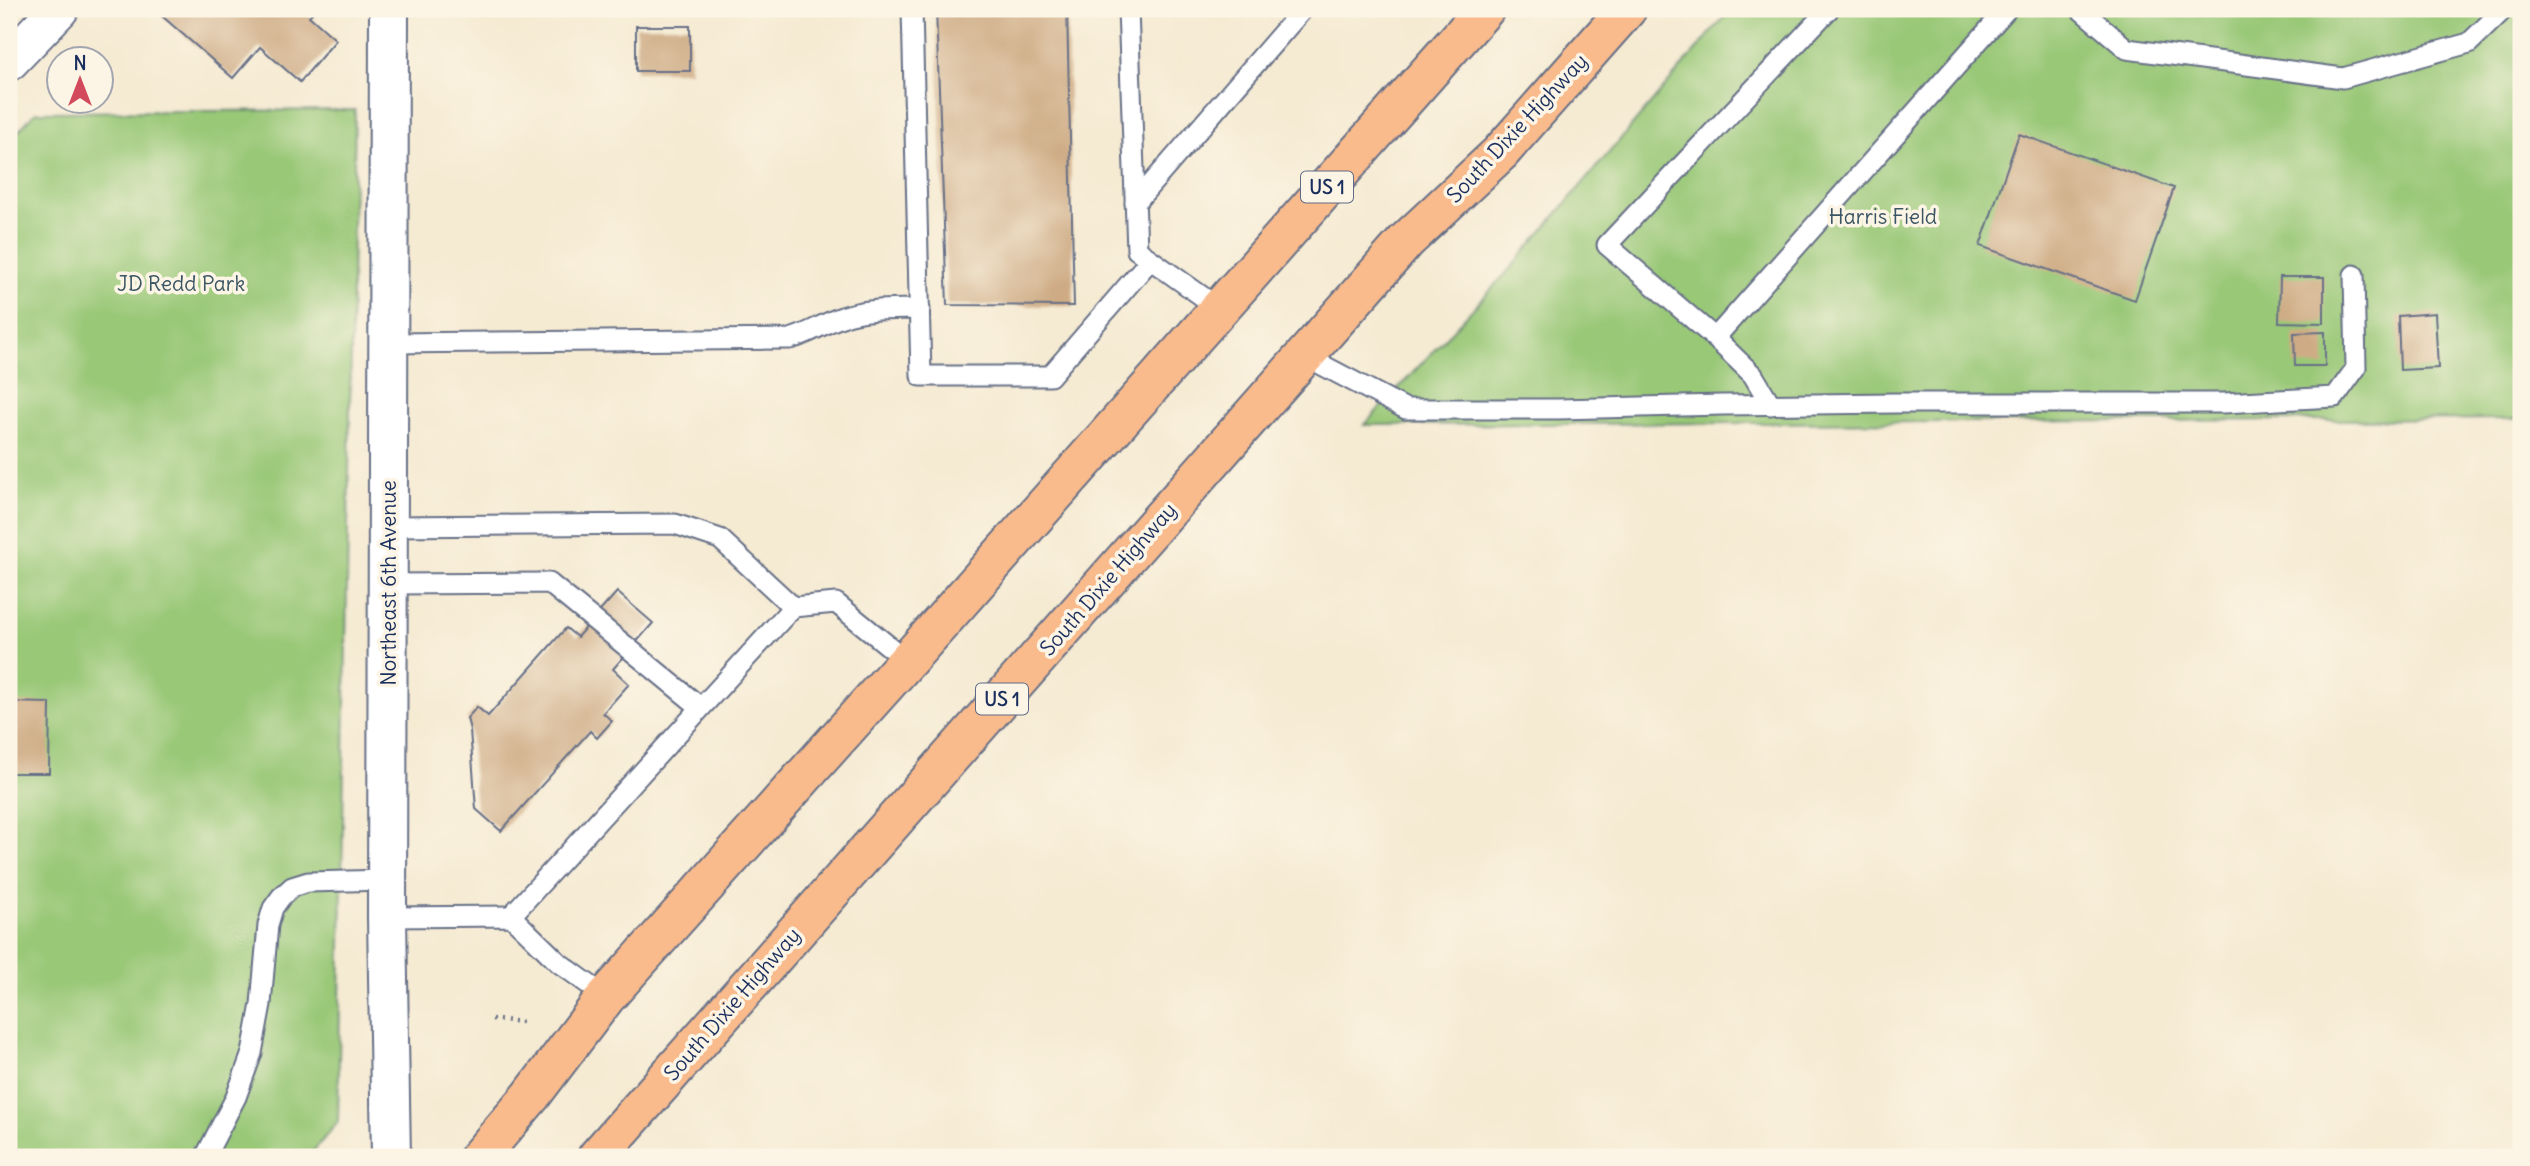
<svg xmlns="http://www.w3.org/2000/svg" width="2530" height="1166" font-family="Delius,sans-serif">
  <rect width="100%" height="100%" fill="#fcf5e5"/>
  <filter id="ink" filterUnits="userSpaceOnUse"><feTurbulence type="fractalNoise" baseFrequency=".0143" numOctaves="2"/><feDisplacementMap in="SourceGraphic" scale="14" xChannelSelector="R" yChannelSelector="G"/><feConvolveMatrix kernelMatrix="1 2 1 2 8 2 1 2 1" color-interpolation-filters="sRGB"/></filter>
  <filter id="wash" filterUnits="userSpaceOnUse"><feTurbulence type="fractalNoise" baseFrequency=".00686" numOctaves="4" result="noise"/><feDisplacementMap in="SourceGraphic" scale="28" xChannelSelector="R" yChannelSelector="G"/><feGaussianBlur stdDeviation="1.57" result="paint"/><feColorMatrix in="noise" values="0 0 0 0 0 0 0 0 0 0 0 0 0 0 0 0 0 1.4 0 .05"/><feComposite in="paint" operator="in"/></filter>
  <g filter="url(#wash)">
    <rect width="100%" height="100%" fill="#f5ead2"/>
    <g fill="#99c877" stroke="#5a7c6a" stroke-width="2">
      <path d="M 1731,9 L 2521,9 L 2521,419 L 1364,425 L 1511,268 Z"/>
      <path d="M 355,110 L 338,1122 L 308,1157 L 9,1157 L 9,141 L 36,112 Z"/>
    </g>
    <g id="blocks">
      <g fill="#ceab84">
        <path d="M 154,9 L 316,9 L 309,16 L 336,40 L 300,82 L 260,47 L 233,78 Z"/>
        <path d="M 936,9 L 1067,9 L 1074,306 L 947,305 Z"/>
        <rect x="636" y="26" width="54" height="45"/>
        <path d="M 2019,134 L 2174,188 L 2135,300 L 1980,246 Z"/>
        <path d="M 2280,277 L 2324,277 L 2324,323 L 2279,322 Z"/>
        <path d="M 2435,313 L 2438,368 L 2400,370 L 2398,316 Z"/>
        <path d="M 2325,332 L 2325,366 L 2295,366 L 2294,333 Z"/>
        <path d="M 617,592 L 653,623 L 613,669 L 629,684 L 603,713 L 612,721 L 597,738 L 590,731 L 501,831 L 476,809 L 470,730 L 467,718 L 477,707 L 488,716 L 566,628 L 577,637 Z"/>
        <path d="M 9,702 L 50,703 L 49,773 L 9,773 Z"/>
      </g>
    </g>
  </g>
  <g filter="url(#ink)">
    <use href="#blocks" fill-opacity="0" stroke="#677087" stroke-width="2"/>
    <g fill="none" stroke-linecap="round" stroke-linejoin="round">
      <g stroke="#677087" stroke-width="23">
        <g id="service">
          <path d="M 912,9 L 921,376 L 1050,376 L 1150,260"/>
          <path d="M 1128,9 L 1137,250 L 1220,309"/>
          <path d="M 1829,9 L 1607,245 L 1715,338 L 2007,9"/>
          <path d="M 2080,9 L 2127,49 L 2343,78 L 2469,43 L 2504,9"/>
          <path d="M 1135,203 L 1303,9"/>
          <path d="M 1715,338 L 1753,375 L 1771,405"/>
          <path d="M 389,343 L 790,339 C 809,334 824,323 842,317 C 866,308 894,310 920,309"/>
          <path d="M 1305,356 L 1406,409 L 1558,409 L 1722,405 L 1895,403 L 2224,403 L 2335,397 L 2356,368 L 2354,275"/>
          <path d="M 389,526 L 675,524 L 720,539 L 793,607"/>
          <path d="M 389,584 L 549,583 L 700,707"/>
          <path d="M 511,916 L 793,607 L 836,603 L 907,661"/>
          <path d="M 387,917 L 511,916 L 558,962 L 606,997"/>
          <path d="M 205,1157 L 236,1097 L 252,1053 L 261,1004 L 268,925 L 273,908 L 281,897 L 292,887 L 308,882 L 387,880"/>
        </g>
      </g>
      <g stroke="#677087" stroke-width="42">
        <path id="minor" d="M 9,61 L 59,9"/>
      </g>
      <g stroke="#677087" stroke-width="42">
        <path id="tertiary" d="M 389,9 L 387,917 L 391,1157"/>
      </g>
      <g stroke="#677087" stroke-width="42">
        <g id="trunk">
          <path d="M 479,1157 L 531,1096 L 606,997 L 907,661 L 1485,9"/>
          <path d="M 597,1157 L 1406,241 L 1500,153 L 1627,9"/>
        </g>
      </g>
      <path stroke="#677087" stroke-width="4.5" stroke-dasharray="2 5" stroke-linecap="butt" d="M 492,1019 L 522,1022"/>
      <use href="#service" stroke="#fff" stroke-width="19"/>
      <use href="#minor" stroke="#fff" stroke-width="38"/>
      <use href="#tertiary" stroke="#fff" stroke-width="38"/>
      <use href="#trunk" stroke="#fabb8c" stroke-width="38"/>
    </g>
  </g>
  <g text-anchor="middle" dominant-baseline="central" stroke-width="7" stroke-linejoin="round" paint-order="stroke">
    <g fill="#fcf5e5" stroke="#5e6a86" stroke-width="2">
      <rect x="1301" y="171.5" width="52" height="31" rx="5"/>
      <rect x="976" y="683.5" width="52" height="31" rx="5"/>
    </g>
    <g font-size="19" font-weight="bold" fill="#1b2f5e">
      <text x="1327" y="187">US 1</text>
      <text x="1002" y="699">US 1</text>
    </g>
    <g font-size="21" fill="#1b2f5e" stroke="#fcf5e5">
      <text transform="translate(1517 128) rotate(-47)">South Dixie Highway</text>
      <text transform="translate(1108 579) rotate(-49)">South Dixie Highway</text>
      <text transform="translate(388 583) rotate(-90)">Northeast 6th Avenue</text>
      <text transform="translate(732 1004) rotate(-49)">South Dixie Highway</text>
    </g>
    <g font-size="21" fill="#3a5564" stroke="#fcf5e5">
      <text x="1883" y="216">Harris Field</text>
      <text x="181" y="283">JD Redd Park</text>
    </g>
  </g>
  <rect width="2530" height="1166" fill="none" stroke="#fcf5e5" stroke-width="35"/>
  <g transform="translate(80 80)"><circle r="33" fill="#fcf5e5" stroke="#a2a6af" stroke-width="2"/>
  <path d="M0-5L12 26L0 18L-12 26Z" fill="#d1495b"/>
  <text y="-10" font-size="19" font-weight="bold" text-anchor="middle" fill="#1b2f5e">N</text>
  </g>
</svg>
